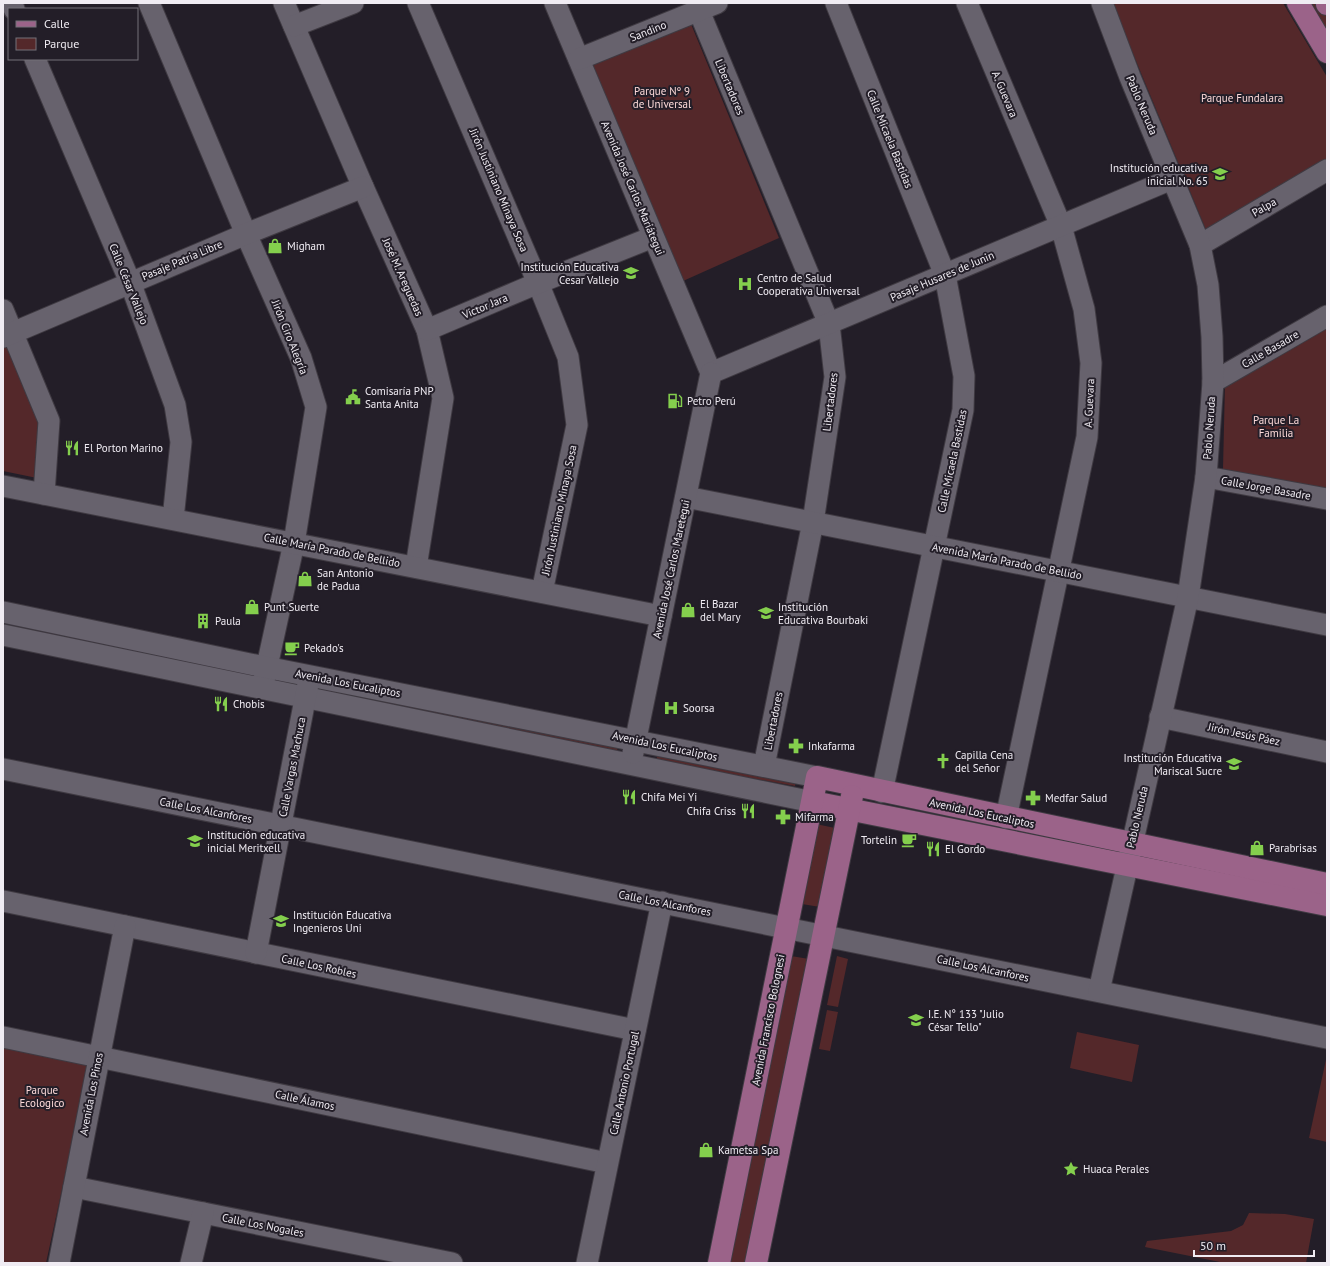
<svg xmlns="http://www.w3.org/2000/svg" width="1330" height="1266" font-family="'PT Sans',sans-serif">
  <rect width="100%" height="100%" fill="#231e28"/>
  <g fill="#54282a">
    <path d="M 1112,3 L 1283,3 L 1327,77 L 1327,160 L 1206,230 Z"/>
    <path d="M 1307,3 L 1321,3 L 1327,13 L 1327,35 Z"/>
    <path d="M 691,24 L 779,238 L 683,281 L 588,64 Z"/>
    <path d="M 1327,326 L 1327,489 L 1223,469 L 1225,383 Z"/>
    <path d="M 8,345 L 42,430 L 37,478 L 3,471 L 3,347 Z"/>
    <path d="M 326,685 L 618,744 L 617,753 L 325,695 Z"/>
    <path d="M 658,752 L 796,780 L 795,786 L 656,761 Z"/>
    <path d="M 816,824 L 835,828 L 820,907 L 802,904 Z"/>
    <path d="M 791,956 L 809,959 L 748,1263 L 728,1263 Z"/>
    <path d="M 837,956 L 848,959 L 838,1007 L 827,1005 Z"/>
    <path d="M 827,1010 L 838,1012 L 830,1051 L 819,1049 Z"/>
    <path d="M 1077,1032 L 1139,1045 L 1132,1082 L 1070,1068 Z"/>
    <path d="M 3,1048 L 89,1065 L 46,1263 L 3,1263 Z"/>
    <path d="M 1327,1055 L 1327,1142 L 1309,1138 Z"/>
    <path d="M 1249,1213 L 1285,1214 L 1314,1219 L 1306,1263 L 1225,1263 L 1145,1247 L 1147,1241 L 1231,1231 L 1243,1225 Z"/>
  </g>
  <g fill="none" stroke-linecap="round" stroke-linejoin="round">
    <g stroke="#3f3a42" stroke-width="23">
      <g id="minor">
        <path d="M 12,3 L 14,9"/>
        <path d="M 149,3 L 246,234 L 301,358 L 316,407 L 294,543 L 264,680"/>
        <path d="M 284,3 L 363,187 L 427,330 L 443,398 L 416,567"/>
        <path d="M 418,3 L 538,283 L 568,357 L 577,425 L 542,592"/>
        <path d="M 555,3 L 711,373"/>
        <path d="M 836,3 L 945,275 L 964,376 L 963,410 L 882,792"/>
        <path d="M 967,3 L 1061,226 L 1084,309 L 1091,363 L 1087,437 L 1006,818"/>
        <path d="M 699,11 L 829,324 L 835,377 L 813,522 L 764,766"/>
        <path d="M 294,26 L 353,3"/>
        <path d="M 35,59 L 130,282 L 175,405 L 181,442 L 173,519"/>
        <path d="M 579,59 L 717,3"/>
        <path d="M 1200,245 L 1327,170"/>
        <path d="M 3,310 L 49,421 L 44,494"/>
        <path d="M 427,330 L 538,283 L 653,237"/>
        <path d="M 3,337 L 246,234 L 363,187"/>
        <path d="M 711,373 L 1174,178"/>
        <path d="M 1213,382 L 1327,316"/>
        <path d="M 1206,477 L 1327,499"/>
        <path d="M 3,486 L 661,616"/>
        <path d="M 686,497 L 1327,625"/>
        <path d="M 3,612 L 250,664 L 817,777"/>
        <path d="M 3,635 L 813,802"/>
        <path d="M 1160,717 L 1327,752"/>
        <path d="M 633,753 L 711,373"/>
        <path d="M 3,769 L 1327,1038"/>
        <path d="M 3,901 L 635,1030"/>
        <path d="M 256,953 L 308,684"/>
        <path d="M 1099,991 L 1188,597 L 1206,477 L 1213,382 L 1212,337 L 1208,285 L 1200,245 L 1130,77 L 1102,3"/>
        <path d="M 3,1037 L 607,1163"/>
        <path d="M 74,1187 L 452,1263"/>
        <path d="M 59,1263 L 125,926"/>
        <path d="M 191,1263 L 203,1213"/>
        <path d="M 587,1263 L 662,902"/>
      </g>
    </g>
    <g stroke="#3f3a42" stroke-width="24">
      <g id="major">
        <path d="M 1298,3 L 1327,52"/>
        <path d="M 1327,3 L 1327,4"/>
        <path d="M 813,802 L 1327,905"/>
        <path d="M 719,1263 L 817,777 L 1327,884"/>
        <path d="M 756,1263 L 852,796"/>
      </g>
    </g>
    <use href="#minor" stroke="#67626d" stroke-width="21"/>
    <use href="#major" stroke="#9b6389" stroke-width="22"/>
  </g>
  <defs>
    <g id="school-bare" transform="scale(1.2)"><path d="M0-5L7-2L0 1L-7-2ZM-4 1L0 2.5L4 1V4Q0 6-4 4Z" fill="#84cf4d" stroke="#231e28" stroke-width="2.5" paint-order="stroke"/></g>
    <g id="shop-bare" transform="scale(1.2)"><path d="M-5-2.5h2.3a2.7 3.5 0 0 1 5.4 0H5L5.5 6h-11ZM-1.5-2.5h3a1.5 2.3 0 0 0-3 0Z" fill="#84cf4d" stroke="#231e28" stroke-width="2.5" paint-order="stroke"/></g>
    <g id="hospital-bare" transform="scale(1.2)"><path d="M-5-5h3v3.5h4V-5h3V5h-3V1.5h-4V5h-3Z" fill="#84cf4d" stroke="#231e28" stroke-width="2.5" paint-order="stroke"/></g>
    <g id="civic-bare" transform="scale(1.2)"><path d="M-.6-6.5H3V-4.5H.6V-3L4-1V1h2V6H-6V1h2V-1L-.6-3ZM-1.2 2.5V6h2.4V2.5Z" fill="#84cf4d" stroke="#231e28" stroke-width="2.5" paint-order="stroke"/></g>
    <g id="fuel-bare" transform="scale(1.2)"><path d="M-5.5-6h7V0h2V4h1.3V-2.5L3-4.5l.8-.8L6-3V5H2.5V1h-1V6h-7ZM-4.2-4.7v3.2H.2V-4.7Z" fill="#84cf4d" stroke="#231e28" stroke-width="2.5" paint-order="stroke"/></g>
    <g id="restaurant-bare" transform="scale(1.2)"><path d="M-5-6h1v4h1v-4h1v4h1v-4h1v5L-1.5 .5V6h-2V.5L-5-1ZM5-6V6H3V1.5H1.5Q1.5-4 5-6Z" fill="#84cf4d" stroke="#231e28" stroke-width="2.5" paint-order="stroke"/></g>
    <g id="building-bare" transform="scale(1.2)"><path d="M-4-6H4V6H1V3H-1V6H-4ZM-2.5-4.3h1.7v1.8h-1.7ZM.8-4.3h1.7v1.8H.8ZM-2.5-1h1.7V.8h-1.7ZM.8-1h1.7V.8H.8Z" fill="#84cf4d" stroke="#231e28" stroke-width="2.5" paint-order="stroke"/></g>
    <g id="cafe-bare" transform="scale(1.2)"><path d="M-5.5-4.5H6V0H3Q3 3.5 0 3.5H-2.5Q-5.5 3.5-5.5 0ZM3-3.2v2h1.7v-2ZM-6 4.5H4V6H-6Z" fill="#84cf4d" stroke="#231e28" stroke-width="2.5" paint-order="stroke"/></g>
    <g id="pharmacy-bare" transform="scale(1.2)"><path d="M-2-6h4v4h4v4h-4v4h-4v-4h-4v-4h4Z" fill="#84cf4d" stroke="#231e28" stroke-width="2.5" paint-order="stroke"/></g>
    <g id="church-bare" transform="scale(1.2)"><path d="M-1.2-6h2.4v3.5h3.3v2.4h-3.3V6h-2.4V-.1h-3.3v-2.4h3.3Z" fill="#84cf4d" stroke="#231e28" stroke-width="2.5" paint-order="stroke"/></g>
    <g id="sight-bare" transform="scale(1.2)"><path d="M0-6L1.8-2.2L6-1.7L2.9 1.2L3.7 5.4L0 3.3L-3.7 5.4L-2.9 1.2L-6-1.7L-1.8-2.2Z" fill="#84cf4d" stroke="#231e28" stroke-width="2.5" paint-order="stroke"/></g>
  </defs>
  <g fill-rule="evenodd">
    <use href="#school-bare" x="1220" y="174"/>
    <use href="#shop-bare" x="275" y="246"/>
    <use href="#school-bare" x="631" y="273"/>
    <use href="#hospital-bare" x="745" y="284"/>
    <use href="#civic-bare" x="353" y="397"/>
    <use href="#fuel-bare" x="675" y="401"/>
    <use href="#restaurant-bare" x="72" y="448"/>
    <use href="#shop-bare" x="305" y="579"/>
    <use href="#shop-bare" x="252" y="607"/>
    <use href="#shop-bare" x="688" y="610"/>
    <use href="#school-bare" x="766" y="613"/>
    <use href="#building-bare" x="203" y="621"/>
    <use href="#cafe-bare" x="292" y="648"/>
    <use href="#restaurant-bare" x="221" y="704"/>
    <use href="#hospital-bare" x="671" y="708"/>
    <use href="#pharmacy-bare" x="796" y="746"/>
    <use href="#church-bare" x="943" y="761"/>
    <use href="#school-bare" x="1234" y="764"/>
    <use href="#restaurant-bare" x="629" y="797"/>
    <use href="#pharmacy-bare" x="1033" y="798"/>
    <use href="#restaurant-bare" x="748" y="811"/>
    <use href="#pharmacy-bare" x="783" y="817"/>
    <use href="#cafe-bare" x="909" y="840"/>
    <use href="#school-bare" x="195" y="841"/>
    <use href="#shop-bare" x="1257" y="848"/>
    <use href="#restaurant-bare" x="933" y="849"/>
    <use href="#school-bare" x="281" y="921"/>
    <use href="#school-bare" x="916" y="1020"/>
    <use href="#shop-bare" x="706" y="1150"/>
    <use href="#sight-bare" x="1071" y="1169"/>
  </g>
  <g text-anchor="middle" dominant-baseline="central" stroke-width="4" stroke-linejoin="round" paint-order="stroke">
    <g font-size="11" fill="#f0ecf3" stroke="#231e28">
      <text transform="translate(648 31) rotate(-22)">Sandino</text>
      <text transform="translate(730 87) rotate(67)">Libertadores</text>
      <text transform="translate(1005 94) rotate(67)">A. Guevara</text>
      <text transform="translate(1142 105) rotate(67)">Pablo Neruda</text>
      <text transform="translate(890 139) rotate(68)">Calle Micaela Bastidas</text>
      <text transform="translate(633 188) rotate(67)">Avenida José Carlos Mariátegui</text>
      <text transform="translate(499 190) rotate(67)">Jirón Justiniano Minaya Sosa</text>
      <text transform="translate(1264 207) rotate(-30)">Palpa</text>
      <text transform="translate(182 260) rotate(-23)">Pasaje Patria Libre</text>
      <text transform="translate(942 276) rotate(-23)">Pasaje Husares de Junin</text>
      <text transform="translate(403 277) rotate(66)">José M. Areguedas</text>
      <text transform="translate(129 284) rotate(68)">Calle César Vallejo</text>
      <text transform="translate(485 306) rotate(-23)">Víctor Jara</text>
      <text transform="translate(290 337) rotate(68)">Jirón Ciro Alegría</text>
      <text transform="translate(1270 349) rotate(-30)">Calle Basadre</text>
      <text transform="translate(830 402) rotate(-83)">Libertadores</text>
      <text transform="translate(1089 403) rotate(-87)">A. Guevara</text>
      <text transform="translate(1209 428) rotate(-86)">Pablo Neruda</text>
      <text transform="translate(952 461) rotate(-78)">Calle Micaela Bastidas</text>
      <text transform="translate(1266 488) rotate(10)">Calle Jorge Basadre</text>
      <text transform="translate(559 510) rotate(-78)">Jirón Justiniano Minaya Sosa</text>
      <text transform="translate(332 550) rotate(11)">Calle María Parado de Bellido</text>
      <text transform="translate(1007 561) rotate(11)">Avenida María Parado de Bellido</text>
      <text transform="translate(671 569) rotate(-78)">Avenida José Carlos Maretegui</text>
      <text transform="translate(348 683) rotate(11)">Avenida Los Eucaliptos</text>
      <text transform="translate(773 721) rotate(-79)">Libertadores</text>
      <text transform="translate(1244 734) rotate(12)">Jirón Jesús Páez</text>
      <text transform="translate(665 746) rotate(12)">Avenida Los Eucaliptos</text>
      <text transform="translate(292 767) rotate(-79)">Calle Vargas Machuca</text>
      <text transform="translate(206 810) rotate(11)">Calle Los Alcanfores</text>
      <text transform="translate(982 813) rotate(12)">Avenida Los Eucaliptos</text>
      <text transform="translate(1137 817) rotate(-77)">Pablo Neruda</text>
      <text transform="translate(665 903) rotate(11)">Calle Los Alcanfores</text>
      <text transform="translate(319 966) rotate(12)">Calle Los Robles</text>
      <text transform="translate(983 968) rotate(12)">Calle Los Alcanfores</text>
      <text transform="translate(768 1020) rotate(-79)">Avenida Francisco Bolognesi</text>
      <text transform="translate(624 1083) rotate(-78)">Calle Antonio Portugal</text>
      <text transform="translate(91 1094) rotate(-79)">Avenida Los Pinos</text>
      <text transform="translate(305 1100) rotate(12)">Calle Álamos</text>
      <text transform="translate(263 1225) rotate(11)">Calle Los Nogales</text>
    </g>
    <g font-size="11" fill="#fddad9" stroke="#231e28">
      <text x="662" y="91">Parque Nº 9<tspan x="662" dy="13">de Universal</tspan></text>
      <text x="1242" y="98">Parque Fundalara</text>
      <text x="1276" y="420">Parque La<tspan x="1276" dy="13">Familia</tspan></text>
      <text x="42" y="1090">Parque<tspan x="42" dy="13">Ecologico</tspan></text>
    </g>
    <g font-size="11" fill="#f0ecf3" stroke="#231e28" text-anchor="start">
      <text x="1208" y="168" text-anchor="end">Institución educativa<tspan x="1208" dy="13">inicial No. 65</tspan></text>
      <text x="287" y="246">Migham</text>
      <text x="619" y="267" text-anchor="end">Institución Educativa<tspan x="619" dy="13">Cesar Vallejo</tspan></text>
      <text x="757" y="278">Centro de Salud<tspan x="757" dy="13">Cooperativa Universal</tspan></text>
      <text x="365" y="391">Comisaría PNP<tspan x="365" dy="13">Santa Anita</tspan></text>
      <text x="687" y="401">Petro Perú</text>
      <text x="84" y="448">El Porton Marino</text>
      <text x="317" y="573">San Antonio<tspan x="317" dy="13">de Padua</tspan></text>
      <text x="700" y="604">El Bazar<tspan x="700" dy="13">del Mary</tspan></text>
      <text x="264" y="607">Punt Suerte</text>
      <text x="778" y="607">Institución<tspan x="778" dy="13">Educativa Bourbaki</tspan></text>
      <text x="215" y="621">Paula</text>
      <text x="304" y="648">Pekado's</text>
      <text x="233" y="704">Chobis</text>
      <text x="683" y="708">Soorsa</text>
      <text x="808" y="746">Inkafarma</text>
      <text x="955" y="755">Capilla Cena<tspan x="955" dy="13">del Señor</tspan></text>
      <text x="1222" y="758" text-anchor="end">Institución Educativa<tspan x="1222" dy="13">Mariscal Sucre</tspan></text>
      <text x="641" y="797">Chifa Mei Yi</text>
      <text x="1045" y="798">Medfar Salud</text>
      <text x="736" y="811" text-anchor="end">Chifa Criss</text>
      <text x="795" y="817">Mifarma</text>
      <text x="207" y="835">Institución educativa<tspan x="207" dy="13">inicial Meritxell</tspan></text>
      <text x="897" y="840" text-anchor="end">Tortelin</text>
      <text x="1269" y="848">Parabrisas</text>
      <text x="945" y="849">El Gordo</text>
      <text x="293" y="915">Institución Educativa<tspan x="293" dy="13">Ingenieros Uni</tspan></text>
      <text x="928" y="1014">I.E. N° 133 "Julio<tspan x="928" dy="13">César Tello"</tspan></text>
      <text x="718" y="1150">Kametsa Spa</text>
      <text x="1083" y="1169">Huaca Perales</text>
    </g>
  </g>
  <rect width="1330" height="1266" fill="none" stroke="#f0ecf3" stroke-width="8"/>
  <rect x="8" y="8" width="130" height="52" fill="#231e28" stroke="#757079"/>
  <rect x="16" y="21" width="20" height="6" fill="#9b6389" stroke="#757079"/>
  <text x="44" y="28" font-size="12" fill="#f0ecf3">Calle</text>
  <rect x="16" y="38" width="20" height="12" fill="#54282a" stroke="#757079"/>
  <text x="44" y="48" font-size="12" fill="#f0ecf3">Parque</text>
  <path d="M1194 1250v6h120v-6" fill="none" stroke="#f0ecf3" stroke-width="2"/>
  <text x="1200" y="1250" font-size="12" fill="#f0ecf3" stroke="#231e28" stroke-width="3" paint-order="stroke">50 m</text>
</svg>
